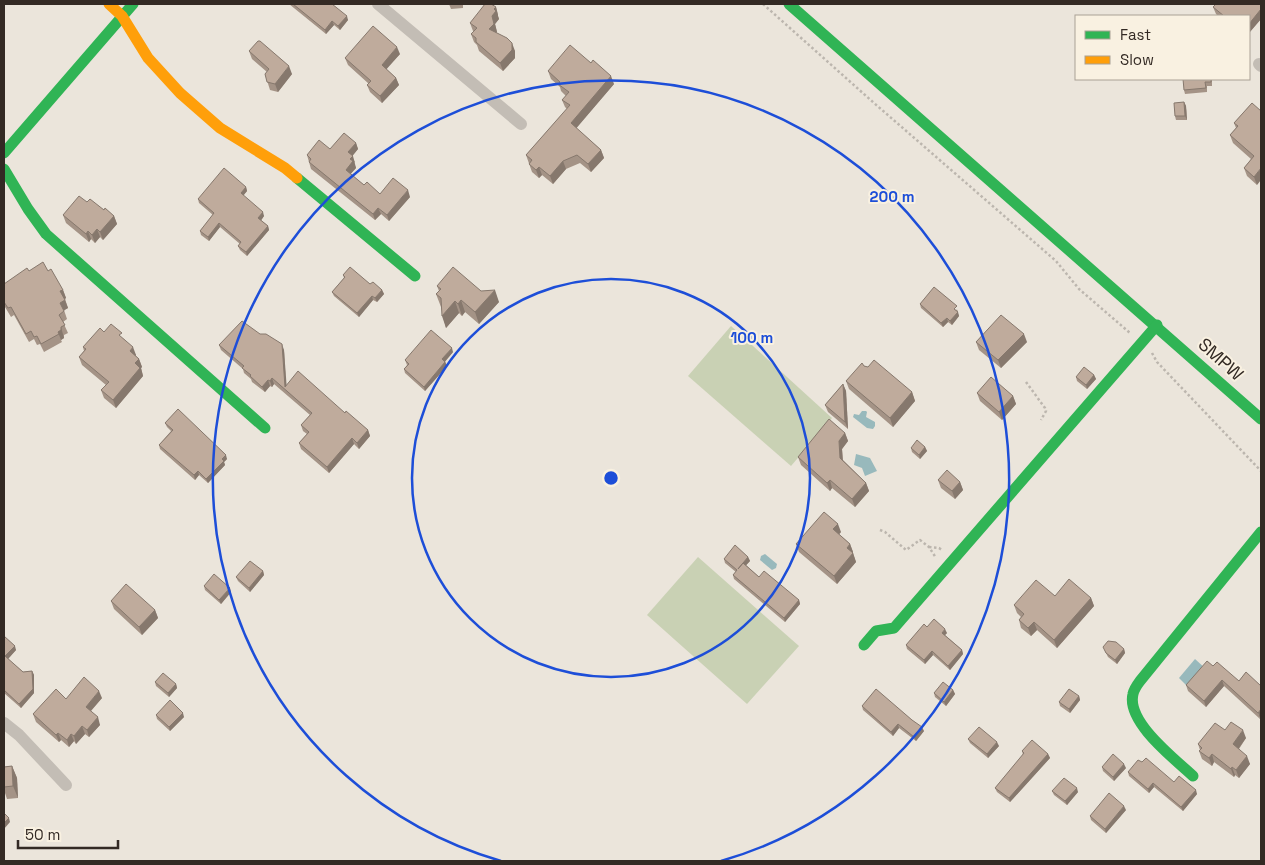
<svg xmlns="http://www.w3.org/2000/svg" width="1265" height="865" font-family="'Space Grotesk',sans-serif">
  <rect width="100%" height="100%" fill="#ebe5db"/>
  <g fill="#c9d1b4">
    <path d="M 731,326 L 832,418 L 791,466 L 688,376 Z"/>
    <path d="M 698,557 L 799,646 L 747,704 L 647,615 Z"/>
  </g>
  <g fill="#98b9bc">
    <path d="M 862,411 L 866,411 L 867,412 L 866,417 L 875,422 L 875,426 L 873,429 L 867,428 L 853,417 L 854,414 L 859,415 Z"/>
    <path d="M 856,454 L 870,458 L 877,471 L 865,476 L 862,468 L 854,465 Z"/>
    <path d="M 765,554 L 777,564 L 776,568 L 772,570 L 760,560 L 761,556 Z"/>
    <path d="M 1195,659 L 1206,669 L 1189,688 L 1179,678 Z"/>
  </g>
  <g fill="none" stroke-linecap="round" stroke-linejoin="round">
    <g stroke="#bcb6ae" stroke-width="2.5" stroke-dasharray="2.5 2.5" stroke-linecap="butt">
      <path d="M 763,4 L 874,103 L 1056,261 L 1079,289 L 1130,333"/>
      <path d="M 1152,353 L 1157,362 L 1261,471"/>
      <path d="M 1026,382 L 1045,408 L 1046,411 L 1041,420"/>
      <path d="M 880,530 L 885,532 L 906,550 L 920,540 L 929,547 L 936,558"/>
      <path d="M 929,547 L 939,548 L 942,550"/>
    </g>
    <g stroke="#c3bdb5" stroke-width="12">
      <path d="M 378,4 L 521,124"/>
      <path d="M 1259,64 L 1261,66"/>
      <path d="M 4,723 L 19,735 L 66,785"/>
    </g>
    <g stroke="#30b455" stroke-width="11">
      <path d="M 789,4 L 1261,419"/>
      <path d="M 4,153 L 133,4"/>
      <path d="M 4,169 L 28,209 L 46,234 L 265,428"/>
      <path d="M 297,178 L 415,276"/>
      <path d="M 864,645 L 876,631 L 894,628 L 1157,325"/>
      <path d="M 1193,776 C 1175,759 1126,722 1133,694 C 1134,689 1137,685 1140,681 L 1261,532"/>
    </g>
    <path stroke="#ff9f0a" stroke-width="11" d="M 109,4 L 122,16 L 148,58 L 180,93 L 220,128 L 285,168 L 297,178"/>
  </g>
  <g fill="#a49386">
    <path d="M 289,4 L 332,4 L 348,20 L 340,30 L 334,25 L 326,34 Z"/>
    <path d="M 449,4 L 463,4 L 463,8 L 451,9 Z"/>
    <path d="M 1261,4 L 1261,19 L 1249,33 L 1249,16 L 1218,16 L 1216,14 L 1213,7 Z"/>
    <path d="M 496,7 L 498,15 L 498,16 L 499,19 L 495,24 L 497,32 L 496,33 L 515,51 L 515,58 L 503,71 L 479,51 L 477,45 L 474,42 L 471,34 L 474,32 L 473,31 L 470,23 Z"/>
    <path d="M 249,51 L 292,74 L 278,92 L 270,90 L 265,74 L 267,72 L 252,59 Z"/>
    <path d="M 400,54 L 386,69 L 396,78 L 399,85 L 382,103 L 370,92 L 367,85 L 369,84 L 348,65 L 345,58 Z"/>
    <path d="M 548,71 L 614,84 L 576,128 L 601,150 L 604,158 L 591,172 L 580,163 L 566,169 L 553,184 L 542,175 L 539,178 L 532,172 L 526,155 L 567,109 L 565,107 L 562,100 L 566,96 L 561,91 L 560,87 L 551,79 Z"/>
    <path d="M 1212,79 L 1212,86 L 1207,86 L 1207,92 L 1185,94 L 1184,90 Z"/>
    <path d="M 1184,102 L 1186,106 L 1187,120 L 1176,120 L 1175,116 Z"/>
    <path d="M 1252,103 L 1257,185 L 1247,176 L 1244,168 L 1251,159 L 1233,143 L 1230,135 L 1236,128 L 1234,123 Z"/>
    <path d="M 356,143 L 358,149 L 352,156 L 355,162 L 354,163 L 356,168 L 350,174 L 364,185 L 380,194 L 410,197 L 389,221 L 381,214 L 375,220 L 311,169 L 307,155 Z"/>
    <path d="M 246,187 L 247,191 L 243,196 L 264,216 L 261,220 L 268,226 L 269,230 L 247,256 L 240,250 L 238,246 L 240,244 L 220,227 L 209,241 L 201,235 L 200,231 L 213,215 L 199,203 L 198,199 Z"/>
    <path d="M 87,202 L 104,210 L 114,216 L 117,224 L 103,240 L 100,237 L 95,243 L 91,239 L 89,242 L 66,223 L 63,215 Z"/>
    <path d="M 29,271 L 48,271 L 63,290 L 66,298 L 65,299 L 68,308 L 64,310 L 67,319 L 63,322 L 68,333 L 64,335 L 64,338 L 61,340 L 62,342 L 44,352 L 40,344 L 37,345 L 34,339 L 29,342 L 14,315 L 11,317 L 5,307 L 4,308 L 4,284 Z"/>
    <path d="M 343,275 L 370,284 L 382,290 L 384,294 L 377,302 L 373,300 L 359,317 L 334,296 L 332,292 L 344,278 Z"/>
    <path d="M 437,286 L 481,291 L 499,302 L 479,324 L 465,312 L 462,316 L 459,313 L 446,328 L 441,307 L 436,294 L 439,291 Z"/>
    <path d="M 920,304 L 958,310 L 957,311 L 959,316 L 952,325 L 948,322 L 943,327 L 921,308 Z"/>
    <path d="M 104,332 L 124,339 L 136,355 L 136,356 L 139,359 L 142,367 L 141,368 L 143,376 L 116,408 L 104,398 L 101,390 L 106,385 L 82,365 L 79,357 L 84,351 L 83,347 Z"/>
    <path d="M 260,334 L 284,350 L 286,385 L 345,413 L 368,430 L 370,436 L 359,449 L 354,444 L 329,473 L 301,449 L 299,443 L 307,434 L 303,431 L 301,425 L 310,415 L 274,384 L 272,387 L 270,386 L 265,392 L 252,382 L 251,379 L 244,373 L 243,369 L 221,350 L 219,345 Z"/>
    <path d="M 976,342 L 1027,342 L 1001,368 L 979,350 Z"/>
    <path d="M 453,352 L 445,361 L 447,366 L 425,391 L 405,373 L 404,369 L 407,365 L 405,360 Z"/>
    <path d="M 864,366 L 912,392 L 915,401 L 893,427 L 849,389 L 846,381 Z"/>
    <path d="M 1094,375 L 1096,379 L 1087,389 L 1077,381 L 1076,377 Z"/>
    <path d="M 843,384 L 846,391 L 848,429 L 828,412 L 825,405 Z"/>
    <path d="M 977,393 L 1013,396 L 1016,404 L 1002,420 L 980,401 Z"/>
    <path d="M 165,423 L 227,459 L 224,462 L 225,465 L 208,483 L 199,475 L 195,480 L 160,449 L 159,445 L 171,431 L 167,427 Z"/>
    <path d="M 845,433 L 848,441 L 842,449 L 843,460 L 866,483 L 869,491 L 855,507 L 832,488 L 830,491 L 801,465 L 798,457 Z"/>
    <path d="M 925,447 L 927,451 L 920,459 L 912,452 L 911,448 Z"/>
    <path d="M 938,480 L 960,482 L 963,490 L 955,499 L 941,488 Z"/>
    <path d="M 841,532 L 839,534 L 850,544 L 853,552 L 852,552 L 853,553 L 856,562 L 837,584 L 799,552 L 796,544 Z"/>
    <path d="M 748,557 L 750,561 L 746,565 L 759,577 L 799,600 L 800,604 L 785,622 L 734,579 L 733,575 L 736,572 L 725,563 L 724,559 Z"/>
    <path d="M 263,571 L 264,575 L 250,592 L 238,581 L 236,577 Z"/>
    <path d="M 204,586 L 231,592 L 221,604 L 205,590 Z"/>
    <path d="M 1055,596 L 1091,598 L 1094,606 L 1057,648 L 1037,630 L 1031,636 L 1021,628 L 1019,620 L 1021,617 L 1017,613 L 1014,605 Z"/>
    <path d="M 111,601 L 155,610 L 158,618 L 142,635 L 114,609 Z"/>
    <path d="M 927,627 L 947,633 L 945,635 L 962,650 L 963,654 L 950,670 L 933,655 L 925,664 L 907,649 L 906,645 Z"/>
    <path d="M 4,636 L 16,650 L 8,659 L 23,672 L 32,671 L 34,675 L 34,693 L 21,708 L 4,693 Z"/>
    <path d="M 1124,649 L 1125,653 L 1117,664 L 1108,657 L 1105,651 Z"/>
    <path d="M 1213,666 L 1239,681 L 1246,672 L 1260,719 L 1224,686 L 1206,707 L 1188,691 L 1186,685 Z"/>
    <path d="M 155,682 L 176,684 L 177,688 L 169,697 L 156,686 Z"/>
    <path d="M 953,690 L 955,694 L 946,706 L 935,697 L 934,693 Z"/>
    <path d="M 1079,696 L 1080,700 L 1070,713 L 1060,706 L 1059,702 Z"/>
    <path d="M 102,698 L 91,711 L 100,725 L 89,737 L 85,734 L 76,744 L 74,741 L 69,747 L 61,740 L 59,742 L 36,722 L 33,714 L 66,699 Z"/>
    <path d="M 862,706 L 924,731 L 916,741 L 899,728 L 893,736 L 863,710 Z"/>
    <path d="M 156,715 L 184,717 L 170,731 L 157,719 Z"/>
    <path d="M 1225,730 L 1246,738 L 1239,749 L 1250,764 L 1239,778 L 1235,775 L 1234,777 L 1214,762 L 1212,766 L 1202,759 L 1199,751 L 1200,750 L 1198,744 Z"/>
    <path d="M 968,739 L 999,746 L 988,758 L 970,743 Z"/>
    <path d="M 1022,751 L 1048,754 L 1050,758 L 1010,802 L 997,792 L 995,788 L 1023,755 Z"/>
    <path d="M 1142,762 L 1174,782 L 1197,794 L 1183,811 L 1154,787 L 1149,793 L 1129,776 L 1128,772 Z"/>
    <path d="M 12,766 L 17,778 L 18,798 L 7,799 L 4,790 L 4,767 Z"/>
    <path d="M 1102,767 L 1126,768 L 1114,781 L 1103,771 Z"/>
    <path d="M 1052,791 L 1078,792 L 1067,805 L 1054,795 Z"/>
    <path d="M 1126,810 L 1106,833 L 1091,820 L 1090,816 Z"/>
  </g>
  <g fill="#86786d">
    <path d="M 496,7 L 498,15 L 498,16 L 499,19 L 495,24 L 497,32 L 492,37 L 489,29 L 492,16 L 494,9 Z"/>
    <path d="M 1261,9 L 1261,19 L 1249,33 L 1249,24 Z"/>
    <path d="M 347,16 L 348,20 L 340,30 L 338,26 Z"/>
    <path d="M 332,21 L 334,25 L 326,34 L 325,30 Z"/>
    <path d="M 512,43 L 515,51 L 515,58 L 503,71 L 500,63 Z"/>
    <path d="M 397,47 L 400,54 L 384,72 L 382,65 Z"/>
    <path d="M 289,66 L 292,74 L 278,92 L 275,84 Z"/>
    <path d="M 611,76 L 614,84 L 574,131 L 571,123 Z"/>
    <path d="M 396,78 L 399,85 L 382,103 L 380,96 Z"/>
    <path d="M 1184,102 L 1186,106 L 1187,120 L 1185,116 Z"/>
    <path d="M 356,143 L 358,149 L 350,159 L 348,152 Z"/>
    <path d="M 601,150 L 604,158 L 591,172 L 588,164 Z"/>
    <path d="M 353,156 L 356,168 L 348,177 L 346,170 L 350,159 Z"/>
    <path d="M 563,161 L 566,169 L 553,184 L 550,176 Z"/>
    <path d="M 539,167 L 542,175 L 539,178 L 536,170 Z"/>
    <path d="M 1261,168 L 1261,180 L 1257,185 L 1254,177 Z"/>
    <path d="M 246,187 L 247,191 L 242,197 L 241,193 Z"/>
    <path d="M 408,190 L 410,197 L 389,221 L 387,215 Z"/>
    <path d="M 378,208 L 381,214 L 375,220 L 373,214 Z"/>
    <path d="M 263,212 L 264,216 L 260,222 L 258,218 Z"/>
    <path d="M 114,216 L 117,224 L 103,240 L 100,232 Z"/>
    <path d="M 219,223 L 220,227 L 209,241 L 208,237 Z"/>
    <path d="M 268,226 L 269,230 L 247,256 L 246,252 Z"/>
    <path d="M 97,229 L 100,237 L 95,243 L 92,235 Z"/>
    <path d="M 88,231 L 91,239 L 89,242 L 86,234 Z"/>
    <path d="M 63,290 L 66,298 L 63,300 L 60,291 Z"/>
    <path d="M 382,290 L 384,294 L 377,302 L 375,298 Z"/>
    <path d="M 495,290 L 499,302 L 479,324 L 475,312 Z"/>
    <path d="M 372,296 L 373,300 L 359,317 L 357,313 Z"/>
    <path d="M 65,300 L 68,308 L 63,311 L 60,303 Z"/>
    <path d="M 461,300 L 465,312 L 462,316 L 458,304 Z"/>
    <path d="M 455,301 L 459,313 L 446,328 L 442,316 Z"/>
    <path d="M 958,312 L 959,316 L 952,325 L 950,321 Z"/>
    <path d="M 947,318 L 948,322 L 943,327 L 941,323 Z"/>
    <path d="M 61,327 L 64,338 L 61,340 L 58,332 Z"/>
    <path d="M 1024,334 L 1027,342 L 1001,368 L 998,360 Z"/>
    <path d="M 282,344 L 284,350 L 287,391 L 285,387 Z"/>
    <path d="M 133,347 L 136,355 L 133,359 L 130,351 Z"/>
    <path d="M 452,348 L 453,352 L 444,363 L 442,359 Z"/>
    <path d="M 139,359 L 142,367 L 141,368 L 143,376 L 116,408 L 113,400 L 135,363 Z"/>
    <path d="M 445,362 L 447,366 L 425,391 L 424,387 Z"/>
    <path d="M 1094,375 L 1096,379 L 1087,389 L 1086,385 Z"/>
    <path d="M 272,378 L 274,384 L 272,387 L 270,381 Z"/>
    <path d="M 268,380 L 270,386 L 265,392 L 262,387 Z"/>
    <path d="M 843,384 L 846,391 L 848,429 L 845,422 Z"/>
    <path d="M 912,392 L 915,401 L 893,427 L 890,418 Z"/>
    <path d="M 1013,396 L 1016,404 L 1002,420 L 999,412 Z"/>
    <path d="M 368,430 L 370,436 L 359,449 L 357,443 Z"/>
    <path d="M 845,433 L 848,441 L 842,449 L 843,466 L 840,458 L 839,441 Z"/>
    <path d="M 352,438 L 354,444 L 329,473 L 327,467 Z"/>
    <path d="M 925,447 L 927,451 L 920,459 L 919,455 Z"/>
    <path d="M 226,455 L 227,459 L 224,462 L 225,465 L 208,483 L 206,479 Z"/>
    <path d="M 198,471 L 199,475 L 195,480 L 194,475 Z"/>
    <path d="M 830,480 L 832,488 L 830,491 L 827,483 Z"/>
    <path d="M 960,482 L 963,490 L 955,499 L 952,491 Z"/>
    <path d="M 866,483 L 869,491 L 855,507 L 852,499 Z"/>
    <path d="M 838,524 L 841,532 L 836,538 L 833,529 Z"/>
    <path d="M 850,544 L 853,552 L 849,556 L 847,548 Z"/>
    <path d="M 853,553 L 856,562 L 837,584 L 834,576 Z"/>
    <path d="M 748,557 L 750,561 L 739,573 L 738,569 Z"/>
    <path d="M 263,571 L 264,575 L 250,592 L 249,588 Z"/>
    <path d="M 230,588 L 231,592 L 221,604 L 219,600 Z"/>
    <path d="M 1091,598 L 1094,606 L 1057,648 L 1054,640 Z"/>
    <path d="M 799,600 L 800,604 L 785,622 L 784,618 Z"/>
    <path d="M 155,610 L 158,618 L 142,635 L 139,627 Z"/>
    <path d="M 1034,622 L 1037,630 L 1031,636 L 1028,628 Z"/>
    <path d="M 945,629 L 947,633 L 943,637 L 942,633 Z"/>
    <path d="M 15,646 L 16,650 L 7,660 L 5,656 Z"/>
    <path d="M 1124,649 L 1125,653 L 1117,664 L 1115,660 Z"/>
    <path d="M 962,650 L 963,654 L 950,670 L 948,666 Z"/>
    <path d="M 932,651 L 933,655 L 925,664 L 924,660 Z"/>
    <path d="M 32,671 L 34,675 L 34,693 L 21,708 L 19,704 Z"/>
    <path d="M 1222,680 L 1224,686 L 1206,707 L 1204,701 Z"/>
    <path d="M 176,684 L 177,688 L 169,697 L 168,693 Z"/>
    <path d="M 953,690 L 955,694 L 946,706 L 944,702 Z"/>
    <path d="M 99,691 L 102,698 L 88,714 L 86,707 Z"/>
    <path d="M 1079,696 L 1080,700 L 1070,713 L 1069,709 Z"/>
    <path d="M 1261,709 L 1261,718 L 1260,719 L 1258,713 Z"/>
    <path d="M 183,713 L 184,717 L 170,731 L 169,727 Z"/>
    <path d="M 98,717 L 100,725 L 89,737 L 87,730 Z"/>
    <path d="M 898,724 L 899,728 L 893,736 L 891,732 Z"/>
    <path d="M 82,726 L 85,734 L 76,744 L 74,736 Z"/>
    <path d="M 922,727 L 924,731 L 916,741 L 914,737 Z"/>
    <path d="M 1243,730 L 1246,738 L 1236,752 L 1233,744 Z"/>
    <path d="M 58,733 L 61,740 L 59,742 L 56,735 Z"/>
    <path d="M 71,734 L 74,741 L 69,747 L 67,740 Z"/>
    <path d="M 997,742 L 999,746 L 988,758 L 987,754 Z"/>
    <path d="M 1048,754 L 1050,758 L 1010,802 L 1009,798 Z"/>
    <path d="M 1212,754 L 1214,762 L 1212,766 L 1209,758 Z"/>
    <path d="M 1247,756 L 1250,764 L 1239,778 L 1236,770 Z"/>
    <path d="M 1124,764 L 1126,768 L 1114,781 L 1113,777 Z"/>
    <path d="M 12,766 L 17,778 L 18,798 L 13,786 Z"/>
    <path d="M 1232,767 L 1235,775 L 1234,777 L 1231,769 Z"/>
    <path d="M 1153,783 L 1154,787 L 1149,793 L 1148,789 Z"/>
    <path d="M 1077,788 L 1078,792 L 1067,805 L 1065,801 Z"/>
    <path d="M 1196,790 L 1197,794 L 1183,811 L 1181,807 Z"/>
    <path d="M 1124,806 L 1126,810 L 1106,833 L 1105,829 Z"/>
    <path d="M 9,818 L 10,822 L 4,829 L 4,823 Z"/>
  </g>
  <g fill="#bfab9c" stroke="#86786d">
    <path d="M 293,4 L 332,4 L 347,16 L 338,26 L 332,21 L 325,30 Z"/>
    <path d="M 485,4 L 491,4 L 496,7 L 494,9 L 496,11 L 492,16 L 494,24 L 489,29 L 507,38 L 512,43 L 512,50 L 500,63 L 476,42 L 476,38 L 471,34 L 477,28 L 470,23 Z"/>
    <path d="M 1216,4 L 1261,4 L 1261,9 L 1249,24 L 1249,16 L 1224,16 L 1213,7 Z"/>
    <path d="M 373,26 L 397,47 L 382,65 L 396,78 L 380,96 L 367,85 L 371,81 L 345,58 Z"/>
    <path d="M 258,41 L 260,41 L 289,66 L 275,84 L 267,82 L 265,74 L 269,69 L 249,51 Z"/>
    <path d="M 570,45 L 591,63 L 593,60 L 611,76 L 571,123 L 601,150 L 588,164 L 577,155 L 563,161 L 550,176 L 539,167 L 536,170 L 529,164 L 532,160 L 526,155 L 570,105 L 562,100 L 569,92 L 558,84 L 560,82 L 548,71 Z"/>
    <path d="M 1183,79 L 1211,79 L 1211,82 L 1205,82 L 1206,88 L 1184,90 Z"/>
    <path d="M 1184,102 L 1185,116 L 1175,116 L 1174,103 Z"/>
    <path d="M 1252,103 L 1261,111 L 1261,168 L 1254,177 L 1244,168 L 1254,156 L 1230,135 L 1238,126 L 1234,123 Z"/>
    <path d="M 344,133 L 356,143 L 348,152 L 353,156 L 350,159 L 353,161 L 346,170 L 364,185 L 367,182 L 380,194 L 393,178 L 408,190 L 387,215 L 378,208 L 373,214 L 309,162 L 311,159 L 307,155 L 319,140 L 330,149 Z"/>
    <path d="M 224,168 L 246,187 L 241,193 L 263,212 L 258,218 L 268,226 L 246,252 L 238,246 L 241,242 L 219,223 L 208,237 L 200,231 L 214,213 L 198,199 Z"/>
    <path d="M 79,196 L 87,202 L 90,199 L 104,210 L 105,208 L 114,216 L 100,232 L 97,229 L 92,235 L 88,231 L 86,234 L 63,215 Z"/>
    <path d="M 43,262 L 48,271 L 51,269 L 63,290 L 60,291 L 65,300 L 60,303 L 64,311 L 59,315 L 65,325 L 61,327 L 61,330 L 58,332 L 59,334 L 41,344 L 37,336 L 34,337 L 31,331 L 26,334 L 11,307 L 8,308 L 4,302 L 4,284 L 27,268 L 29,271 Z"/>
    <path d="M 350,267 L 370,284 L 373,282 L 382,290 L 375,298 L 372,296 L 357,313 L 332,292 L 345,277 L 343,275 Z"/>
    <path d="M 453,267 L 481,291 L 495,290 L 475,312 L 461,300 L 458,304 L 455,301 L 442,316 L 441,298 L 436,294 L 441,289 L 437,286 Z"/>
    <path d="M 934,287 L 957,306 L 954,309 L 958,312 L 950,321 L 947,318 L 941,323 L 920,304 Z"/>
    <path d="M 1001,315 L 1024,334 L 998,360 L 976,342 Z"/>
    <path d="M 242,321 L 260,334 L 266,334 L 282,344 L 285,387 L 298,371 L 345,413 L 346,411 L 368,430 L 357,443 L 352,438 L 327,467 L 299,443 L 309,432 L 301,425 L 312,413 L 272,378 L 270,381 L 268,380 L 262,387 L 250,376 L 251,375 L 242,368 L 244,366 L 219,345 Z"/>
    <path d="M 111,324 L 122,333 L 119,335 L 133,347 L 130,351 L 139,359 L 135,363 L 140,368 L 113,400 L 101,390 L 109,382 L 79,357 L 86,349 L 83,347 L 100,328 L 104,332 Z"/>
    <path d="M 431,330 L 452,348 L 442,359 L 445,362 L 424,387 L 404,369 L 409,364 L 405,360 Z"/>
    <path d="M 874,360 L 912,392 L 890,418 L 846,381 L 862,363 L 864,366 L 868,367 Z"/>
    <path d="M 1084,367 L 1094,375 L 1086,385 L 1076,377 Z"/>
    <path d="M 991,377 L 1013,396 L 999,412 L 977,393 Z"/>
    <path d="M 843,384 L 845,422 L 825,405 Z"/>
    <path d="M 178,409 L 226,455 L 222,459 L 224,461 L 206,479 L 198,471 L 194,475 L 159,445 L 173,430 L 165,423 Z"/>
    <path d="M 829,419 L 845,433 L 839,441 L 840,458 L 866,483 L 852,499 L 830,480 L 827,483 L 798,457 Z"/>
    <path d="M 917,440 L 925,447 L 919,455 L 911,448 Z"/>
    <path d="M 947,470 L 960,482 L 952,491 L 938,480 Z"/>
    <path d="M 824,512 L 838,524 L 833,529 L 850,544 L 847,548 L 853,553 L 834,576 L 796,544 Z"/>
    <path d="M 735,545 L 748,557 L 738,569 L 743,563 L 759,577 L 764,571 L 799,600 L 784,618 L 733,575 L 737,570 L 724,559 Z"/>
    <path d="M 250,561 L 263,571 L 249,588 L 236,577 Z"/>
    <path d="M 214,574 L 230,588 L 219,600 L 204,586 Z"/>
    <path d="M 1069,579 L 1091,598 L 1054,640 L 1034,622 L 1028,628 L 1019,620 L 1024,614 L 1014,605 L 1036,580 L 1055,596 Z"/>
    <path d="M 126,584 L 155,610 L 139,627 L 111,601 Z"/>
    <path d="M 934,619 L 945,629 L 942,633 L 962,650 L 948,666 L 932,651 L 924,660 L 906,645 L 924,624 L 927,627 Z"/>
    <path d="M 4,636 L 15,646 L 5,656 L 23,672 L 32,671 L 33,689 L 19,704 L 4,690 Z"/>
    <path d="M 1108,641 L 1116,642 L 1124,649 L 1115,660 L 1106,653 L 1103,647 Z"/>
    <path d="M 1207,661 L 1213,666 L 1217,662 L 1239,681 L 1246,672 L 1261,686 L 1261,709 L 1258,713 L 1222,680 L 1204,701 L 1186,685 Z"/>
    <path d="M 163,673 L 176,684 L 168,693 L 155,682 Z"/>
    <path d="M 84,677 L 99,691 L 86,707 L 98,717 L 87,730 L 82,726 L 74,736 L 71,734 L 67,740 L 58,733 L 56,735 L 33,714 L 56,689 L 66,699 Z"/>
    <path d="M 943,682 L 953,690 L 944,702 L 934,693 Z"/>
    <path d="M 876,689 L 912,720 L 922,727 L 914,737 L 898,724 L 891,732 L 862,706 Z"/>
    <path d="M 1069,689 L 1079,696 L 1069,709 L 1059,702 Z"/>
    <path d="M 170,700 L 183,713 L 169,727 L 156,715 Z"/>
    <path d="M 1231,722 L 1243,730 L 1233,744 L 1247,756 L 1236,770 L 1232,767 L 1231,769 L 1212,754 L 1209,758 L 1199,751 L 1202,748 L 1198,744 L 1215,723 L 1225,730 Z"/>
    <path d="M 979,727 L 997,742 L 987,754 L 968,739 Z"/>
    <path d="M 1032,740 L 1048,754 L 1009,798 L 995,788 L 1024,753 L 1022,751 Z"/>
    <path d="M 1113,754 L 1124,764 L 1113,777 L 1102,767 Z"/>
    <path d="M 1146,758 L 1174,782 L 1179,776 L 1196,790 L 1181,807 L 1153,783 L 1148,789 L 1128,772 L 1138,760 L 1142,762 Z"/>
    <path d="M 12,766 L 13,786 L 4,787 L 4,767 Z"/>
    <path d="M 1064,778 L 1077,788 L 1065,801 L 1052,791 Z"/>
    <path d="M 1109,793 L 1124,806 L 1105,829 L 1090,816 Z"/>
    <path d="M 4,813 L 9,818 L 4,823 Z"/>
  </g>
  <g fill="none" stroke="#1d4ed8" stroke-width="2.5">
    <circle cx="611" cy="478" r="199"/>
    <path d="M501 861A398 398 0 1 1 721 861"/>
  </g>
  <g text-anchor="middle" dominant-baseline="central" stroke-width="4" stroke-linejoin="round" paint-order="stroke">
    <g font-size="18" fill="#332a24" stroke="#f9f1e1">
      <text transform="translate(1221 359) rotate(42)">SMPW</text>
    </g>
  </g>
  <circle cx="611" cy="478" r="8" fill="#1d4ed8" stroke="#f9f1e1" stroke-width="2.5"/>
  <g font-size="15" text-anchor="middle" font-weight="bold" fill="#1d4ed8" stroke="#f9f1e1" stroke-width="4" stroke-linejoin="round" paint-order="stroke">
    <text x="892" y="202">200 m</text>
    <text x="752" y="343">100 m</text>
  </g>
  <rect width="1265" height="865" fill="none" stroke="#332a24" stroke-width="10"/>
  <rect x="1075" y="15" width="175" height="65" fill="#f9f1e1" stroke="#aaa195"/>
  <rect x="1085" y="31" width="25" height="8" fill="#30b455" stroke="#aaa195"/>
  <text x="1120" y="40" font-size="15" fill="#332a24">Fast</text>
  <rect x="1085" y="56" width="25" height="8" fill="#ff9f0a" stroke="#aaa195"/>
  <text x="1120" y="65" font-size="15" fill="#332a24">Slow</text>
  <path d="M18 840v8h100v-8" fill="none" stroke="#332a24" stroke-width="2.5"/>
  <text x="25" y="840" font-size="15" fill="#332a24" stroke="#f9f1e1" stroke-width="4" paint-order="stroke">50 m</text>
</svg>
